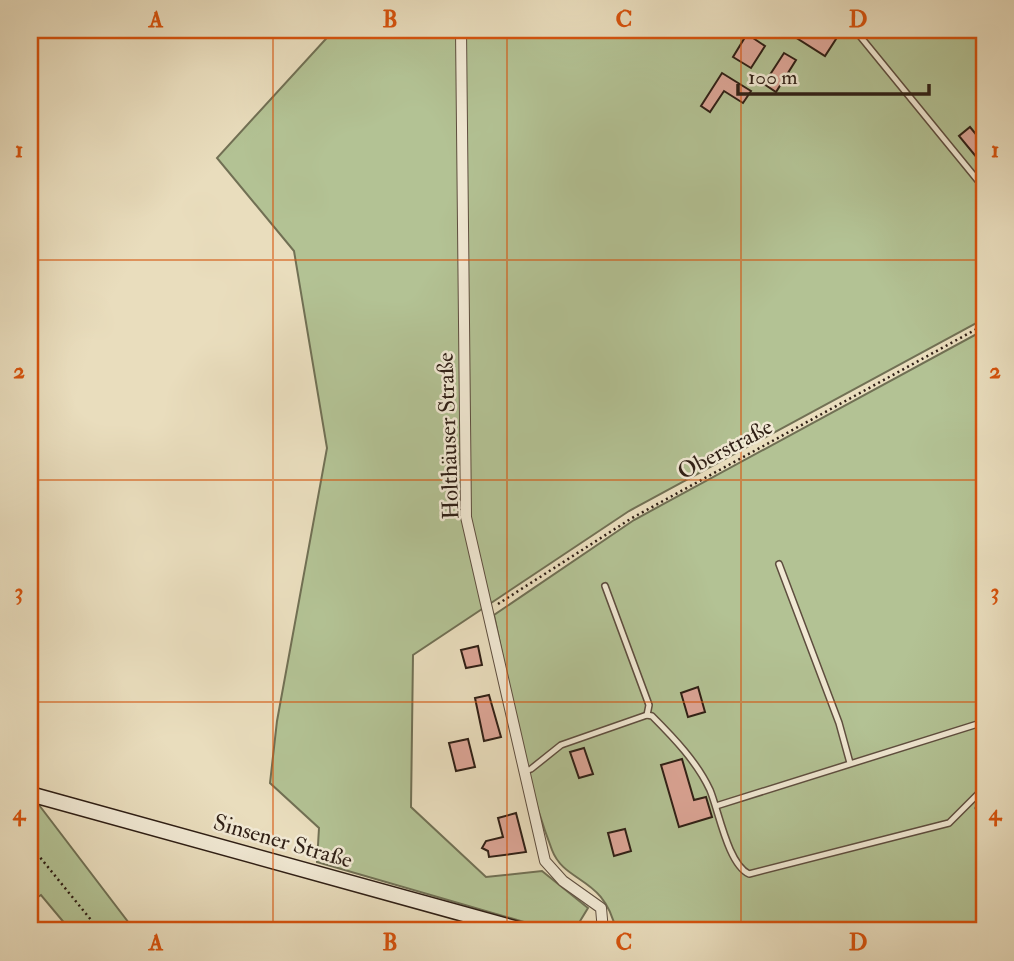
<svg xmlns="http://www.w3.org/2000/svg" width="1014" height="961" font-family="'IM FELL Double Pica',serif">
  <rect width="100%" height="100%" fill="#e9ddbd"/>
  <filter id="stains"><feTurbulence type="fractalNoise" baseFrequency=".00286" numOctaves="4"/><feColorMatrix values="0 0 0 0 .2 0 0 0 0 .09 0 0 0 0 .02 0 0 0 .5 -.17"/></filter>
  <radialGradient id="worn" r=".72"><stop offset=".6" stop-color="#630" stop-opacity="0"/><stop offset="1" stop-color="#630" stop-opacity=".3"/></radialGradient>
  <g fill="#b3c294" stroke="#717054" stroke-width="2">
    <path d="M 334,30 L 984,30 L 984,319 L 629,511 L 413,655 L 411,807 L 486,877 L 542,871 L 588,908 L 574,931 L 555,931 L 317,862 L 319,828 L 270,783 L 277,721 L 327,448 L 294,251 L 217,158 Z"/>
    <path d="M 984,330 L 984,931 L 616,931 C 605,876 565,884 552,850 C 523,775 511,693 494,615 L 634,520 Z"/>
    <path d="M 30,802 L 39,805 L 135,931 L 71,931 L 41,895 L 30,902 Z"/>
  </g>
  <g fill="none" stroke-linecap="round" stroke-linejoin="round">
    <path stroke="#707c79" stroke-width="3.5" d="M 976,808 L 984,806"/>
  </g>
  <g fill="#dca596" stroke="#2f1f15" stroke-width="2">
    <path d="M 784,30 L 821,30 L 836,39 L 825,56 Z"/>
    <path d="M 747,34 L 765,46 L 751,68 L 733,57 Z"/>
    <path d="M 784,53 L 796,60 L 776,92 L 764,84 Z"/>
    <path d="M 722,73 L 751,91 L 743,103 L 724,91 L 710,112 L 701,106 Z"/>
    <path d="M 970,127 L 984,144 L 984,154 L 978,159 L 959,136 Z"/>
    <path d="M 478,646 L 482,665 L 466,668 L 461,650 Z"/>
    <path d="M 698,687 L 705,712 L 688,717 L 681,693 Z"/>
    <path d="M 489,695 L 501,737 L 484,741 L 475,698 Z"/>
    <path d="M 468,739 L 475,767 L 456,771 L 449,743 Z"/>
    <path d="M 584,748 L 593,774 L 579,778 L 570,752 Z"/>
    <path d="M 682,759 L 694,800 L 706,797 L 712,817 L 679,827 L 661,765 Z"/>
    <path d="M 516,813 L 526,852 L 489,857 L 488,851 L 482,848 L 486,841 L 503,837 L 498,818 Z"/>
    <path d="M 625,829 L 631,851 L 614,856 L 608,833 Z"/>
  </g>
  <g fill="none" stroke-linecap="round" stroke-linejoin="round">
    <g stroke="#5e4e3f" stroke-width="8">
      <g id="lane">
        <path d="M 855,30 L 984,188"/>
        <path d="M 779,564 L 839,723 L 850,763"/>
        <path d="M 605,586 L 649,705 L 647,715"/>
        <path d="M 523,772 L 531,769 L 561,745 L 647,715 L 652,716 C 674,738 697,762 710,790 C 719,812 728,864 749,874 L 949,823 L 984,788"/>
        <path d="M 716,806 L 984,722"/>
      </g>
    </g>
    <g stroke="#5e4e3f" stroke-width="12">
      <path id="street" d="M 461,30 L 466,517 L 545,861 L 563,881 L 601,908 L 603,931"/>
    </g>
    <g stroke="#2f1f15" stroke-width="17">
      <path id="secondary" d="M 30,794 L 525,931"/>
    </g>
    <g stroke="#2f1f15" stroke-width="2.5" stroke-dasharray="2 3.5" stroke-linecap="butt">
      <path d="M 498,604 L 632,518 L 984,325"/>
      <path d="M 30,845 L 100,931"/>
    </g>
    <use href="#lane" stroke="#f1e9d4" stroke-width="5"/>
    <use href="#street" stroke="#f1e9d4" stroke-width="10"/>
    <use href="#secondary" stroke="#f1e9d4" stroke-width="14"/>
  </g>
  <path fill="none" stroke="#d6530d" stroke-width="2" stroke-opacity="0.55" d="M 273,30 L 273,931M 507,30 L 507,931M 741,30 L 741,931M 30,260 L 984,260M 30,480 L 984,480M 30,702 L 984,702"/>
  <g text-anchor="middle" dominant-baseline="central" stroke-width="5" stroke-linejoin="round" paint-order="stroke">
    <g font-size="23" fill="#2f1f15" stroke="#f1e9d4">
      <text transform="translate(448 436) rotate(-92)">Holthäuser Straße</text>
      <text transform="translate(725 449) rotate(-28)">Oberstraße</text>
      <text transform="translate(283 841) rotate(16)">Sinsener Straße</text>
    </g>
  </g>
  <rect width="1014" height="961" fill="none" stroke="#e9ddbd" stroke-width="77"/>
  <path d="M738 84v10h191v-10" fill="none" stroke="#2f1f15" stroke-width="3.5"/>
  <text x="748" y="84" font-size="21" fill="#2f1f15" stroke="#f1e9d4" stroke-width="5" paint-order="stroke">100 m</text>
  <rect x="38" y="38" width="938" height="884" fill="none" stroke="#d6530d" stroke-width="2.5"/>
  <g font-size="23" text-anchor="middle" font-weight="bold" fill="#d6530d">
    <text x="156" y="27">A</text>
    <text x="390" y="27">B</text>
    <text x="624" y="27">C</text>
    <text x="858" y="27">D</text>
    <text x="19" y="157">1</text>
    <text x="995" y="157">1</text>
    <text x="19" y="378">2</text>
    <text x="995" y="378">2</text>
    <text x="19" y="599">3</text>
    <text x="995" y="599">3</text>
    <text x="19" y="820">4</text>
    <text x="995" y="820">4</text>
    <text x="156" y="950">A</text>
    <text x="390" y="950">B</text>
    <text x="624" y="950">C</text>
    <text x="858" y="950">D</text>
  </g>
  <rect width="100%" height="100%" filter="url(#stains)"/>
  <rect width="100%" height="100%" fill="url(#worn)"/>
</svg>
